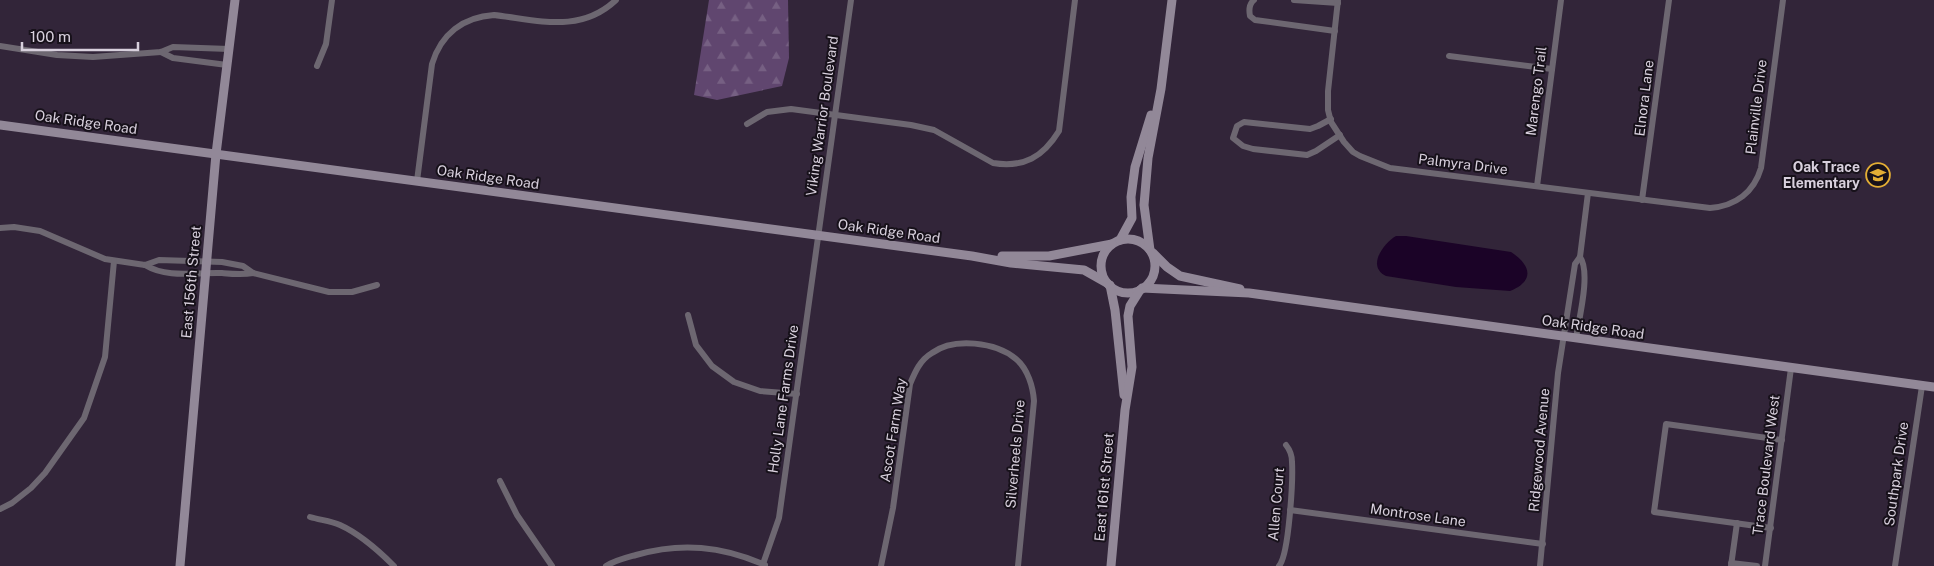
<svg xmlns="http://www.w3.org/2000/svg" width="1934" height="566" font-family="'Public Sans',sans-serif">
  <defs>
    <pattern id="forest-firs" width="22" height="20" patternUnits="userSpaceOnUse" patternTransform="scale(1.25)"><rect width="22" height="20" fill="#60466f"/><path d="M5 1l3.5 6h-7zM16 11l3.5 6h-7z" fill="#766083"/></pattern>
  </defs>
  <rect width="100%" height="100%" fill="#322539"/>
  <path fill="url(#forest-firs)" d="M 709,0 L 788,0 L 789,58 L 782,86 L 717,100 L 694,95 Z"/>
  <path fill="#1b0327" d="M 1396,236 L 1406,236 L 1511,252 C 1531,265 1535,281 1510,291 L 1456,287 L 1386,276 C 1366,266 1384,243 1396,236 Z"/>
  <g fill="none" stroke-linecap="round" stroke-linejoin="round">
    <g stroke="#6d6771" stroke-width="6">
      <path d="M 1254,0 C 1249,4 1249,11 1250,16 L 1255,20 L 1335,31"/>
      <path d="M 1294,0 L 1338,3"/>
      <path d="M 1338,0 L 1328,91 L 1328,110 L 1331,122 L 1344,142 L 1353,152 L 1360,156 L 1390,168 L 1710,208 C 1736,206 1754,192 1761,168 L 1783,0"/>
      <path d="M 0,46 L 57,55 L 93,57 L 161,52 L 173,47 L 229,49"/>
      <path d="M 161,52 L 173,58 L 227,65"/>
      <path d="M 1449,56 L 1552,69"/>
      <path d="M 317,66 L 326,44 L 332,0"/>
      <path d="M 1331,119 L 1318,126 L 1310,129 L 1244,122 L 1237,126 L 1233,138 L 1243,146 L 1253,149 L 1307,155 L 1316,151 L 1340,135"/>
      <path d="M 747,124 L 767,112 L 791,109 L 911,125 L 934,130 L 993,163 C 1024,168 1043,157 1059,131 L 1075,0"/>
      <path d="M 417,181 L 432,64 C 441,34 463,17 494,15 C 538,20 580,34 616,0"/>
      <path d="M 1537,186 L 1561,0"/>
      <path d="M 1642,200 L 1669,0"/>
      <path d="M 0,228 L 14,227 L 40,231 L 105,259 L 145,265 L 159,260 L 222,262 L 243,266 L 253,273 L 329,292 L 352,292 L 377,285"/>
      <path d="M 145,265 C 168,279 196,272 222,273 C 233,274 242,275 253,273"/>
      <path d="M 688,315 L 696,345 L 712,366 L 734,382 L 760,391 L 797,394"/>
      <path d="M 1576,338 C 1579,319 1591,272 1580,257"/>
      <path d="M 500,481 L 517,515 L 552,566"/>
      <path d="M 0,509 L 12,503 L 31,488 L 45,473 L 84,418 L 105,357 L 114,261"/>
      <path d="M 1290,510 L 1543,544"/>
      <path d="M 310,517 C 320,520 331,521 340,525 C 360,534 379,551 394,566"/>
      <path d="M 1771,528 L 1654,512 L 1666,424 L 1782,440"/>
      <path d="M 1731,563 L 1757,566"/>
      <path d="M 763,564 L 779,518 L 851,0"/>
      <path d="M 606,566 C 616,560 625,558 636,555 C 681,542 722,546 765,565"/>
      <path d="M 881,566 L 893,508 L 910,384 C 915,372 920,360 932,353 C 954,337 996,342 1016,359 C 1028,369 1033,387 1034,401 L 1018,566"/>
      <path d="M 1279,566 C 1289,555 1293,480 1292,462 C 1292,455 1290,450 1286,445"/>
      <path d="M 1540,566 L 1558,373 L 1575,264 L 1580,257 L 1588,193"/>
      <path d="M 1731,566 L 1737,523"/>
      <path d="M 1765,566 L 1791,368"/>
      <path d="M 1895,566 L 1922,386"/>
    </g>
    <g stroke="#928898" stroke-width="9">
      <path d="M 0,125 L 972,256 L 1011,263 L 1084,270 L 1107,283"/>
      <circle cx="1128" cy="266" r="27"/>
      <path d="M 1120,240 L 1132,218 L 1131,197 L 1135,167 L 1151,115"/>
      <path d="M 1150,250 L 1144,205 L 1148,158 L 1161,89 L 1172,0"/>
      <path d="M 1153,253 L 1167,267 L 1180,276 L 1240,289"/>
      <path d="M 1002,256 L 1049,256 L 1112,244"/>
      <path d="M 1110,285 L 1115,310 L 1124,395"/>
      <path d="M 1142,288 L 1249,293 L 1934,387"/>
      <path d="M 180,566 L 216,154 L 235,0"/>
      <path d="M 1111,566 L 1125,410 L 1132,367 L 1128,316 L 1130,306 L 1140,290"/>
    </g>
  </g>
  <defs>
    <g id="school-ring" transform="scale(1.25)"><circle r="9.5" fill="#17111a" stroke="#e3ae35" stroke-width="1.5"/><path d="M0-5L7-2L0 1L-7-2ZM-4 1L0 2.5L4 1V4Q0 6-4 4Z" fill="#e3ae35"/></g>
  </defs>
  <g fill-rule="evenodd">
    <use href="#school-ring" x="1878" y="175"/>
  </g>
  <g text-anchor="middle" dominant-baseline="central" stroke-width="4" stroke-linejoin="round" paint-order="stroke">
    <g font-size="14" fill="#d8d0dd" stroke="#17111a">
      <text transform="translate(1536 91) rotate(-83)">Marengo Trail</text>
      <text transform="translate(1644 98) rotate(-83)">Elnora Lane</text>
      <text transform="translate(1756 107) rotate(-83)">Plainville Drive</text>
      <text transform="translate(822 116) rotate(-82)">Viking Warrior Boulevard</text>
      <text transform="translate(86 122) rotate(8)">Oak Ridge Road</text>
      <text transform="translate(1463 164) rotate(7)">Palmyra Drive</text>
      <text transform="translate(488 177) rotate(8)">Oak Ridge Road</text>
      <text transform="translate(889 231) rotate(8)">Oak Ridge Road</text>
      <text transform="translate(191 282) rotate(-85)">East 156th Street</text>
      <text transform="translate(1593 327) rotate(8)">Oak Ridge Road</text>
      <text transform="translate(783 399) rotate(-82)">Holly Lane Farms Drive</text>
      <text transform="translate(893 430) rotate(-81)">Ascot Farm Way</text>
      <text transform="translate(1539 450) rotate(-85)">Ridgewood Avenue</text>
      <text transform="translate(1015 454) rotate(-85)">Silverheels Drive</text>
      <text transform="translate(1766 465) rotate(-83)">Trace Boulevard West</text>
      <text transform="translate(1896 474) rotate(-82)">Southpark Drive</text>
      <text transform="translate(1104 487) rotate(-85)">East 161st Street</text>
      <text transform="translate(1276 504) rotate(-85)">Allen Court</text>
      <text transform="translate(1418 515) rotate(8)">Montrose Lane</text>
    </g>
    <g font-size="14" font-weight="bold" fill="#d8d0dd" stroke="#17111a" text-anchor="end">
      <text x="1860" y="167">Oak Trace<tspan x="1860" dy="16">Elementary</tspan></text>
    </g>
  </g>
  <path d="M22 42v8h116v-8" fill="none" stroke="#d8d0dd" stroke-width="2.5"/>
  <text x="30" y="42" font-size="15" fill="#d8d0dd" stroke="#17111a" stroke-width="4" paint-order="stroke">100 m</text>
</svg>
